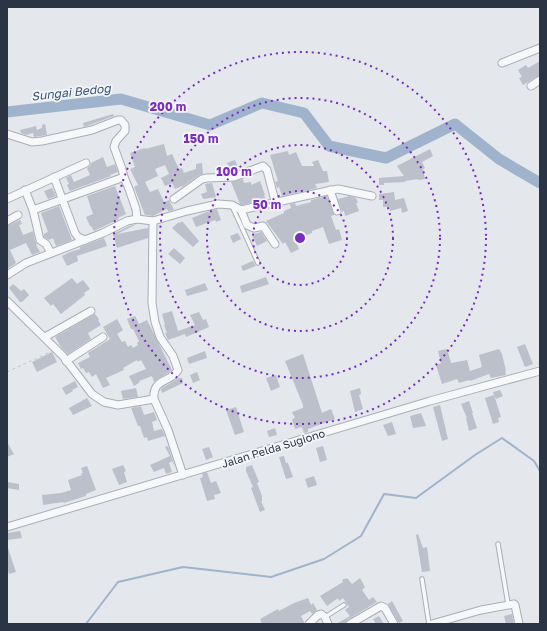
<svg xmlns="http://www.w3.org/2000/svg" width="547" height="631" font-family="'Golos Text',sans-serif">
  <rect width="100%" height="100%" fill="#e4e7ec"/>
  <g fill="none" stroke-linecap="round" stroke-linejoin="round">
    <path stroke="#9fb4cc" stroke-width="2" d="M 86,624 L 118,582 L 183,567 L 271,577 L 324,559 L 361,536 L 384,494 L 416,498 L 475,455 L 502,438 L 534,461 L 540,471"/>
    <path stroke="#9fb4cc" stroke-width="11" d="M 7,112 L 121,99 L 210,125 L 262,103 L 304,113 L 329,146 L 386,158 L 455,124 L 499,159 L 540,183"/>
  </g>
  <g fill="#bbc0ca">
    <path d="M 540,61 L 540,75 L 523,85 L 519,78 L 522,77 L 518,70 L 526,65 L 528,68 Z"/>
    <path d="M 113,114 L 114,116 L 84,127 L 83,123 Z"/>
    <path d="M 45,124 L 47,135 L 34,137 L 33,133 L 26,135 L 21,133 L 20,130 L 36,126 L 37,130 L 42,128 L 42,125 Z"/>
    <path d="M 164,144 L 167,156 L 172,154 L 179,169 L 182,168 L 184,173 L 196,169 L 196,164 L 202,163 L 203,174 L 199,175 L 182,187 L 182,186 L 175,189 L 172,183 L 165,186 L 161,178 L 169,174 L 165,165 L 155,169 L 158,176 L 145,182 L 150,192 L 158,189 L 164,202 L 169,200 L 174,210 L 168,211 L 167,209 L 153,216 L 145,215 L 134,187 L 138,185 L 130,169 L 135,167 L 130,153 L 145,148 L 145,149 Z"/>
    <path d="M 430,149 L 433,156 L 422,162 L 425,168 L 423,169 L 425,179 L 418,180 L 418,179 L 405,181 L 405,182 L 384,183 L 384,185 L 379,185 L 379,178 L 404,176 L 397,166 Z"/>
    <path d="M 288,151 L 289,155 L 296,152 L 302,166 L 314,166 L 312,162 L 318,160 L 323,171 L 327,171 L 329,182 L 315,184 L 317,188 L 282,196 L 279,187 L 277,188 L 275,182 L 278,181 L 270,155 Z"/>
    <path d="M 103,157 L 107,167 L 115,164 L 118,172 L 110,175 L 111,176 L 70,191 L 67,185 L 69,184 L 66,178 L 71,175 L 74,182 L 90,175 L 87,168 L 90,166 L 91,163 Z"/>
    <path d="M 235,160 L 239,170 L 231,172 L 227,163 Z"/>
    <path d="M 243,179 L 244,183 L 251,182 L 251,185 L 260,181 L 265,195 L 264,195 L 266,199 L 242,205 L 240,204 L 231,182 Z"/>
    <path d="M 212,183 L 216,197 L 203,199 L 201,194 L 207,192 L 205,184 Z"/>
    <path d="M 115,186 L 126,214 L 118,218 L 119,219 L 94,231 L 91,226 L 90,226 L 86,217 L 93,214 L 87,196 Z"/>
    <path d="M 52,188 L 56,196 L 48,199 L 44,191 Z"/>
    <path d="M 394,192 L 395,200 L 404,198 L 408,211 L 402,213 L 401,208 L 390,211 L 389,207 L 383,207 L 383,200 L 379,200 L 379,194 Z"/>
    <path d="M 327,196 L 334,215 L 331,216 L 336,230 L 339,229 L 342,240 L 329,244 L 323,227 L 312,231 L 312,233 L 295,240 L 299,249 L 291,253 L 285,242 L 283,244 L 266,221 L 284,213 L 284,211 L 291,208 L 290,204 L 295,203 L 296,206 L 311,202 L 311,200 Z"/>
    <path d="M 350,196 L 356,198 L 358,203 L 356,203 L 359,211 L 345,216 L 344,211 L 342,212 L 338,199 Z"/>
    <path d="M 59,206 L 72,240 L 56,246 L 53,238 L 49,240 L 44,237 L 44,234 L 48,232 L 41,213 Z"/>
    <path d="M 217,209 L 221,220 L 216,222 L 215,220 L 196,227 L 192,218 L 207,212 Z"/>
    <path d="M 20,220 L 22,224 L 19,225 L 23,235 L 33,231 L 35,241 L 37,244 L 36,245 L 40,252 L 32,255 L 26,243 L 10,250 L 16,263 L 7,269 L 7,226 Z"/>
    <path d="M 182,221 L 199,241 L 193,247 L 172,228 L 179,222 L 180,223 Z"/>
    <path d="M 137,224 L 117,234 L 148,228 L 148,238 L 117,248 L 113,234 L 129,226 Z"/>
    <path d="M 261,232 L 267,241 L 257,246 L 252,235 Z"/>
    <path d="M 238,233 L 241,239 L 233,243 L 230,236 Z"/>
    <path d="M 104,238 L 107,246 L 77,256 L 78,261 L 67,266 L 62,256 L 70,252 L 80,249 L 80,247 Z"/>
    <path d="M 174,248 L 185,258 L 180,264 L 168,254 Z"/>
    <path d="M 253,261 L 256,266 L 243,271 L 241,266 Z"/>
    <path d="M 266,277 L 269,284 L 242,293 L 240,286 Z"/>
    <path d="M 72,278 L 77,284 L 83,280 L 90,289 L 84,293 L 85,295 L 61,314 L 53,304 L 51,306 L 44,298 Z"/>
    <path d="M 205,283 L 208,290 L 187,296 L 185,290 Z"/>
    <path d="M 13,284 L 21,291 L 24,289 L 29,295 L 22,302 L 20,302 L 9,288 Z"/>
    <path d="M 172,311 L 178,331 L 195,325 L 190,315 L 199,312 L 203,320 L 206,319 L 209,327 L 186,337 L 185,334 L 168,340 L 165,333 L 167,333 L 164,325 L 165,325 L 162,314 Z"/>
    <path d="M 95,314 L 99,319 L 98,320 L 101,325 L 88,333 L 91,339 L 68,354 L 61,347 L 55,337 Z"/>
    <path d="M 135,316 L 139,324 L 147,320 L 172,370 L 154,382 L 152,376 L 139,381 L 140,382 L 134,386 L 129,376 L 146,369 L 141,360 L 138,362 L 137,360 L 123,368 L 124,370 L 106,378 L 110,385 L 103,388 L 96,374 L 92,377 L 89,372 L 86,373 L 83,368 L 81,369 L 78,363 L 90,357 L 88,353 L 110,339 L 103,327 L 117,319 L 123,330 L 117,334 L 122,342 L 125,341 L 128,347 L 131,345 L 133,348 L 138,345 L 137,343 L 139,341 L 133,329 L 131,329 L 127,319 Z"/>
    <path d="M 525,344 L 533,364 L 525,367 L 517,347 Z"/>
    <path d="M 447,349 L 451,363 L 467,360 L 470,371 L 482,367 L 479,355 L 499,349 L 502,354 L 506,371 L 505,371 L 506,375 L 491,378 L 489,374 L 470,381 L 469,380 L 459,383 L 457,379 L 442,384 L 436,365 L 441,363 L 438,351 Z"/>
    <path d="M 205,351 L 207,358 L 189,364 L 187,358 Z"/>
    <path d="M 52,352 L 57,362 L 37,372 L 32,362 Z"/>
    <path d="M 303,354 L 322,413 L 331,409 L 335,419 L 308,429 L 308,432 L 304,433 L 302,427 L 295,429 L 292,419 L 295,418 L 292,412 L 303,408 L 303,405 L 285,361 Z"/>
    <path d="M 197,372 L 200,380 L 193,383 L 190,375 Z"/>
    <path d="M 276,375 L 280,387 L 271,391 L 266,378 Z"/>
    <path d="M 179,378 L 182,378 L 183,383 L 162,393 L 161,390 L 162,388 Z"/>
    <path d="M 75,381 L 78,387 L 72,390 L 73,391 L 66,395 L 62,388 Z"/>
    <path d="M 136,388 L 138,397 L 123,399 L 121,391 Z"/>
    <path d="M 360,388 L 361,394 L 359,395 L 363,409 L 355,412 L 350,391 Z"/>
    <path d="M 500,390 L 503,396 L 496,399 L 494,395 L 501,417 L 498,418 L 499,422 L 493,424 L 485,398 L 494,395 L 493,392 Z"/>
    <path d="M 87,398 L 92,406 L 73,415 L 69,408 Z"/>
    <path d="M 469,401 L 473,413 L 472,413 L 477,428 L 469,431 L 466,418 L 467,418 L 461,404 Z"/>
    <path d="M 440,405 L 448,439 L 442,441 L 433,407 Z"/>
    <path d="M 141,406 L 144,415 L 154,412 L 157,420 L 152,422 L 154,431 L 162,429 L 165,436 L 148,441 L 147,437 L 144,438 L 140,426 L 138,426 L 131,408 Z"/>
    <path d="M 236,407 L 244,432 L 235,435 L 226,410 Z"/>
    <path d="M 421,413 L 426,426 L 413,428 L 410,416 Z"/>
    <path d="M 392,422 L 396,434 L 388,436 L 383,425 Z"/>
    <path d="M 275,428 L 277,435 L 269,437 L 267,431 Z"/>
    <path d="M 7,442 L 14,454 L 7,457 Z"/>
    <path d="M 168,446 L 175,467 L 172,461 L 169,463 L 172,472 L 166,474 L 164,468 L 154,472 L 150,465 L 170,456 L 165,447 Z"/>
    <path d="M 323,446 L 327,460 L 320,462 L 316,448 Z"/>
    <path d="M 209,447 L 213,457 L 206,460 L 202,449 Z"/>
    <path d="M 284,456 L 286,463 L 288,463 L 293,477 L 286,479 L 279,457 Z"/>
    <path d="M 123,465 L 126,471 L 124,472 L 127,482 L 119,485 L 112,469 Z"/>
    <path d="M 252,465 L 259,482 L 257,483 L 262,496 L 262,501 L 261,501 L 265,510 L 260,512 L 251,488 L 253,487 L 246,471 L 246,467 Z"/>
    <path d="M 87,466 L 96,490 L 86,494 L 86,496 L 64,503 L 63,502 L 43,505 L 42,495 L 61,493 L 71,490 L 68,480 L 82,475 L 81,473 L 83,473 L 81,468 Z"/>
    <path d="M 207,472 L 211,483 L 216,481 L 221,493 L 214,495 L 215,499 L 207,501 L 200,478 L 203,477 L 202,474 Z"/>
    <path d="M 314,476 L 317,485 L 308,488 L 305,479 Z"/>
    <path d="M 7,482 L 19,484 L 19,490 L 7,488 Z"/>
    <path d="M 20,531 L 22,538 L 7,540 L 7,533 Z"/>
    <path d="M 418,534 L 423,548 L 427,547 L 430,571 L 422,572 L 416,535 Z"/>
    <path d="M 8,548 L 16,572 L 9,574 L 7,568 L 7,549 Z"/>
    <path d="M 347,578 L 352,584 L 360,578 L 365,587 L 362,590 L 369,600 L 373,597 L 377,602 L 347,620 L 345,624 L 336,624 L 350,616 L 345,610 L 349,607 L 343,598 L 339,601 L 338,598 L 327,606 L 320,596 L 343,582 L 342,580 Z"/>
    <path d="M 308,598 L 311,605 L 313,603 L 317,610 L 312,614 L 310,611 L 301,616 L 304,622 L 304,624 L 262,624 L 260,619 L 278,609 L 279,611 L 294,603 Z"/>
    <path d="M 392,601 L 403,621 L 399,623 L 388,604 Z"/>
    <path d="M 512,614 L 514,624 L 506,624 L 504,616 Z"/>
    <path d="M 379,616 L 384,624 L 376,624 L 373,619 Z"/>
  </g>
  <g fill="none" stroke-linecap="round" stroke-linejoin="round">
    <g stroke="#a9aeb7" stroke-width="5.5">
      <g id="lane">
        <path d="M 232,206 L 258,263"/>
        <path d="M 498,544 L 508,604"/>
        <path d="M 422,579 L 429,624"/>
        <path d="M 325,617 L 344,605"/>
      </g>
    </g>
    <g stroke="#a9aeb7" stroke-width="9">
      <g id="street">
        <path d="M 502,63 L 540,48"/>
        <path d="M 531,86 L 540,80"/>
        <path d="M 7,134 L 32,142 L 42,141 L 92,130 L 118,120 L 121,120 L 125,125 L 125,131 L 116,141 L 114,147 L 122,169 L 124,177 L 129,189 L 136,209 L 137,219"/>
        <path d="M 54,177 L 75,233 L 78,237 L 85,240"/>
        <path d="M 25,190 L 33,210 L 40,240 L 46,244 L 51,253"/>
        <path d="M 330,190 L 337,211"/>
        <path d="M 7,199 L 86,163"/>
        <path d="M 174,199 L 202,179 L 207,178 L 234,177 L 263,166 L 267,170 L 275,201"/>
        <path d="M 33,210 L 124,177"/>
        <path d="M 241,210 L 247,225 L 254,228 L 263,226 L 275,244"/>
        <path d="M 7,221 L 18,215"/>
        <path d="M 153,221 L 152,303 L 155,322 L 160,337 L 173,356 L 178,370 C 171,383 152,378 154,399"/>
        <path d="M 7,275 L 26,263 L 103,233 L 127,221 L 137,219 L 153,221 L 187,211 L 218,204 L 232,205 L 241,210 L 332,190 L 338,189 L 372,196"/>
        <path d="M 7,301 L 63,356 L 92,394 L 104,402 L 118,405 L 154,399 L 168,430 L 183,475"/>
        <path d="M 45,337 L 91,311"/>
        <path d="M 66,361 L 103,337"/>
        <path d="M 7,527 L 430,401 L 540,371"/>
        <path d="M 309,624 L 318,615 L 321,614 L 325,617 L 328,624"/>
        <path d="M 350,624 L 381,606 L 385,608 L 394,624"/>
        <path d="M 432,624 L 481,610 L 514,604 L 515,605 L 519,624"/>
      </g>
    </g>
    <path stroke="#c2c5cb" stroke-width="1" stroke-dasharray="3 3" stroke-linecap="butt" d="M 7,372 L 50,352"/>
    <use href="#lane" stroke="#f7f8fa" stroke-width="3.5"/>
    <use href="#street" stroke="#f7f8fa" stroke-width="7"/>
  </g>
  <g fill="none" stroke="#7b2cbf" stroke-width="2" stroke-dasharray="2 4">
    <circle cx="300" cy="238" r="47"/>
    <circle cx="300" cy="238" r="93"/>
    <circle cx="300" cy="238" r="140"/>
    <circle cx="300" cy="238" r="186"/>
  </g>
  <g text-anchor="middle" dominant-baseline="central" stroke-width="3.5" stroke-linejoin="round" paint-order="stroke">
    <g font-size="11" fill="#2b3445" stroke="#f4f6f9">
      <text transform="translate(273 448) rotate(-17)">Jalan Pelda Sugiono</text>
    </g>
    <g font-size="12" font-style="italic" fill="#34527a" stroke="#f4f6f9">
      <text transform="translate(71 92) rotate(-6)">Sungai Bedog</text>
    </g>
  </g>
  <circle cx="300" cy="238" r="6" fill="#7b2cbf" stroke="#f4f6f9" stroke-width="2"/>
  <g font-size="12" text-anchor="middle" font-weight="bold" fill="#7b2cbf" stroke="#f4f6f9" stroke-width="3.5" stroke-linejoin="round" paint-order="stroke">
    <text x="168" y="111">200 m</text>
    <text x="201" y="143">150 m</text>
    <text x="234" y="176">100 m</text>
    <text x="267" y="209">50 m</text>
  </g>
  <rect width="547" height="631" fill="none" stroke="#2b3445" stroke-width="16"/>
</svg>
